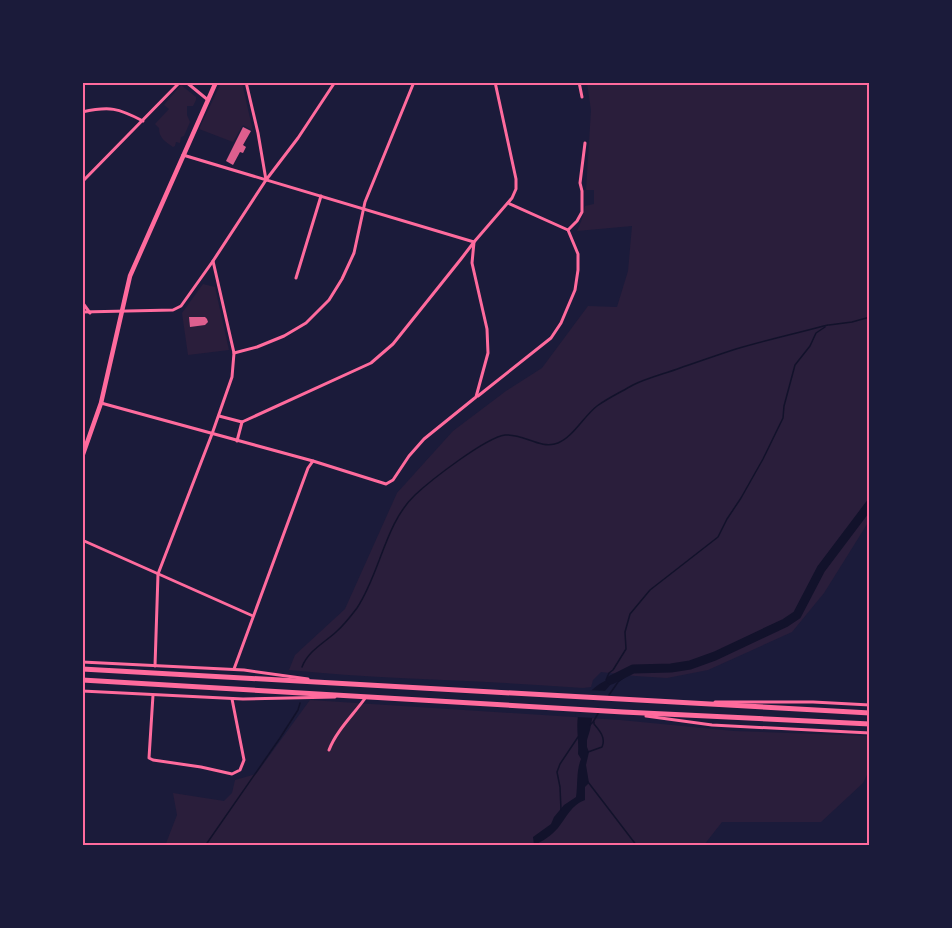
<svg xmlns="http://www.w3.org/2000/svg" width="952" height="928" font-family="'DejaVu Sans',sans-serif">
  <rect width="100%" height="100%" fill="#1b1b3a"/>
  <g fill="#2a1e3b">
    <path d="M 221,83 L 242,83 L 253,131 L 243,125 L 233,142 L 199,129 Z"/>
    <path d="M 587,83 L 869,83 L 869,521 L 824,593 L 792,632 L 708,670 L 667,678 L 635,676 L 601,672 L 593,680 L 591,687 L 583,688 C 485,680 387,680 289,670 L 295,655 L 345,609 L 397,493 L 453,431 L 506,391 L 542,368 L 588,306 L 617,307 L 628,271 L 632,226 L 577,231 L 582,219 L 585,206 L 594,204 L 594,190 L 586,190 L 591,110 Z"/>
    <path d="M 181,85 L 196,97 L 196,100 L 193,106 L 187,106 L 187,115 L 190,122 L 184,136 L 181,137 L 180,143 L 176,142 L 175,146 L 173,147 C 164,141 159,137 159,128 L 155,124 L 169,109 L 164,105 Z"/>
    <path d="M 203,284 L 215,287 L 229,350 L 188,355 L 182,313 Z"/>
    <path d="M 310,700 L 620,720 L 734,731 L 869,736 L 869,771 L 863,783 L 821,822 L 722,822 L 704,845 L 165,846 L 177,815 L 173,793 L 224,801 L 232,793 L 235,780 L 256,774 Z"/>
  </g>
  <path fill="#12122b" d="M 619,675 L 597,700 L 594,709 L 590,730 L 587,740 L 587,747 L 589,752 L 586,765 L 589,783 L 585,787 L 585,800 C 572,804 566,818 558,828 C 552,835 542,842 534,845 L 533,837 L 551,824 L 554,817 L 564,805 L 576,797 C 578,784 576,771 581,759 L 578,754 C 579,741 576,728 578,716 C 583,693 598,682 619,675 Z"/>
  <path fill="#1b1b3a" d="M 587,690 L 608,691 L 600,702 L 595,718 L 575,717 L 578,703 Z"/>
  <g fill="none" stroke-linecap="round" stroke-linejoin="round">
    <g stroke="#12122b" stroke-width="1.5">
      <path d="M 829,325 L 852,322 L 870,317"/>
      <path d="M 302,667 C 308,651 324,643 336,632 C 344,625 351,616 357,608 C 380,574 385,523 415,495 C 431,480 485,438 505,435 C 523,433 540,450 558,443 C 573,437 584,416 597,406 C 608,398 621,392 633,385 C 647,378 664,374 680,368 C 698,362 717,355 736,349 C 766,340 797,333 828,325"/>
      <path d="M 606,680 L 609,673 L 613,670 L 626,649 L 625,632 L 630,614 L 650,590 L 718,537 L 727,519 L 741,498 L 763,459 L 783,418 L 784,406 L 795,365 L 810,346 L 816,333 L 825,327"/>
      <path d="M 609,695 L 618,682 L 630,673 L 633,669"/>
      <path d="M 590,725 L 593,722 L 599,712"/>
      <path d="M 588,752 L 602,747 C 606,738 600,731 594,724 L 594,722"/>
      <path d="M 588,782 L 637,846"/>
      <path d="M 561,810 L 560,787 L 557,772 L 560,764 L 578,737"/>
      <path d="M 205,846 L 280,738 L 298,710 L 300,703"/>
    </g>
    <path stroke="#12122b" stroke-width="9" d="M 611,680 L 633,669 L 671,668 L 690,665 L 715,656 L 785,623 L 797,615 L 821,569 L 870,504"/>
  </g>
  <g fill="#dd5f8e">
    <path d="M 243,127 L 251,131 L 243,145 L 246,147 L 243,153 L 240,152 L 233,165 L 226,161 Z"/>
    <path d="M 189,317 L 205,317 L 207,319 L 208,322 L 205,325 L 190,327 Z"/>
  </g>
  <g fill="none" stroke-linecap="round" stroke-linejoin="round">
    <g stroke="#ff6b9d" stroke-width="3">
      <path d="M 186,82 L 208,100"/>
      <path d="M 246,82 L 258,133 L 266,180"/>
      <path d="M 579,82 L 582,97"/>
      <path d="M 82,112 C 110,106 118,108 143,121"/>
      <path d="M 183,155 L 474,242 L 461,259 L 393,344 L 371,363 L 242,422"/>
      <path d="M 82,182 L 180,82"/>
      <path d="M 568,230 L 577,221 L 582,212 L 582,191 L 580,183 L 585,143"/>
      <path d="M 296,278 L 321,196"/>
      <path d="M 82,302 L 90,313"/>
      <path d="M 82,312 L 173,310 L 181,306 L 213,261 L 266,180 L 298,138 L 335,82"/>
      <path d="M 234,353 L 257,347 L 284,336 L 306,323 L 329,300 L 342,279 L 354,253 L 365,202 L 414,82"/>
      <path d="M 478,396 L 551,338 L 561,323 L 575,290 L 578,270 L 578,254 L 568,230 L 508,203"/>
      <path d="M 101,403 L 313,461 L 386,484 L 393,480 L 409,456 L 424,439 L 476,397 L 488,353 L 487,329 L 472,263 L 474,242 L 512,198 L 516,189 L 516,179 L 495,82"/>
      <path d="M 219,416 L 242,422"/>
      <path d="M 237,441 L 242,422"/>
      <path d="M 82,540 L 253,616"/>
      <path d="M 82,662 L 244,670 L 308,679"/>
      <path d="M 155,666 L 158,574 L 212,434 L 232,377 L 234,353 L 213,261"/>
      <path d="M 234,669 L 308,468 L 313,461"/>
      <path d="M 82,691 L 243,699 L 335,697"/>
      <path d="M 153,695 L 149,758 L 153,760 L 201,767 L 232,774 L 240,770 L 244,760 L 232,699"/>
      <path d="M 715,702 L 813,702 L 870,705"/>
      <path d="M 646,716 L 712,725 L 870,733"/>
      <path d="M 329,750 C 336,731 354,714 366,697"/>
    </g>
    <path stroke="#ff6b9d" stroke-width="4.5" d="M 82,457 L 101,403 L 130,276 L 216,82"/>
    <g stroke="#ff6b9d" stroke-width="5">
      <path d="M 82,669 L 870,713"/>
      <path d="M 82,680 L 623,712 L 870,724"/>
    </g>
  </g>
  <rect width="952" height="928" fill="none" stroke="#1b1b3a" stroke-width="168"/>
  <rect x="84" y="84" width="784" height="760" fill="none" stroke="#ff6b9d" stroke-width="2"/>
</svg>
